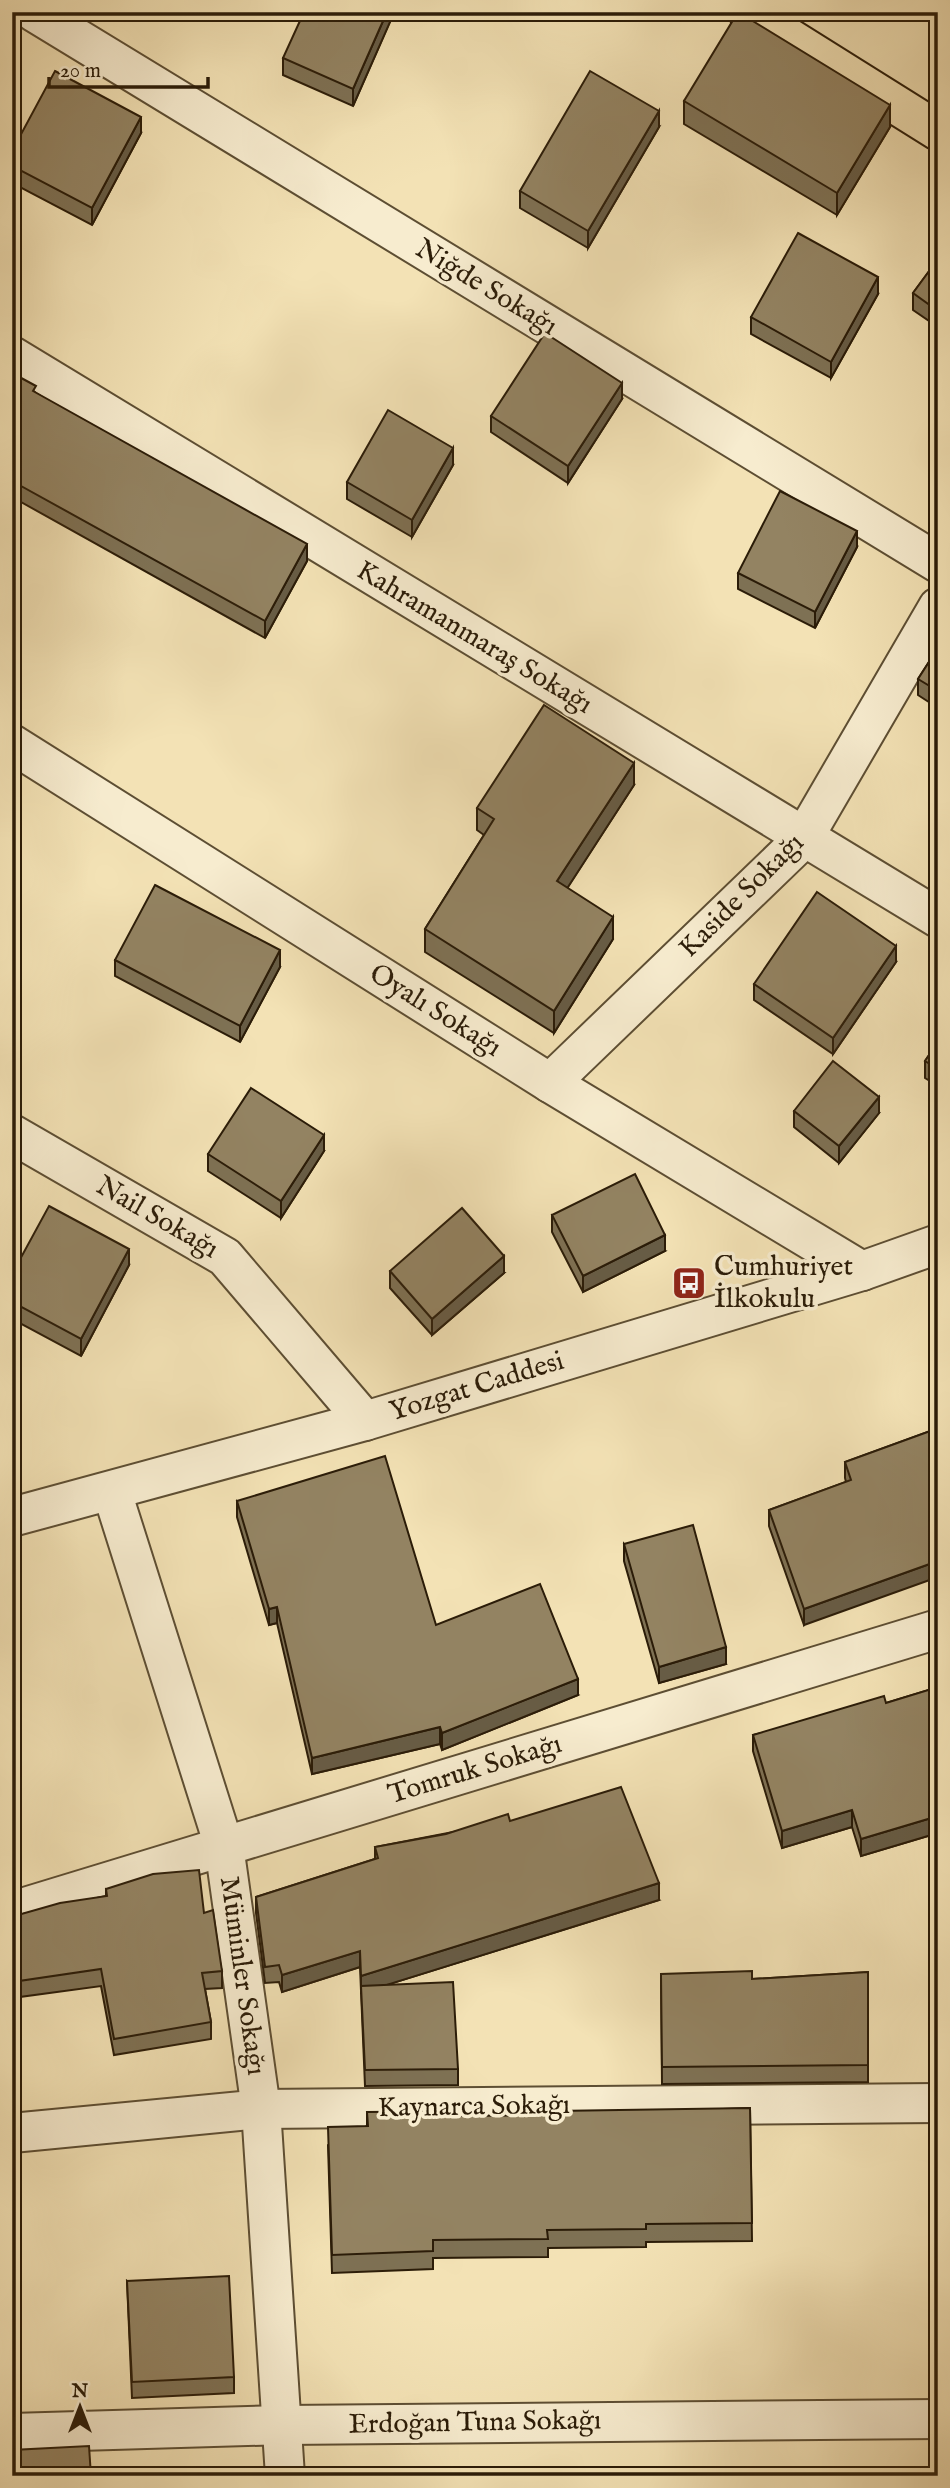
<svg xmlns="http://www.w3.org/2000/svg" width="950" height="2488" font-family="'IM FELL English',serif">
  <rect width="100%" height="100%" fill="#f3e2b5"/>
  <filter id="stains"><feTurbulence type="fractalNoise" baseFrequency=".00286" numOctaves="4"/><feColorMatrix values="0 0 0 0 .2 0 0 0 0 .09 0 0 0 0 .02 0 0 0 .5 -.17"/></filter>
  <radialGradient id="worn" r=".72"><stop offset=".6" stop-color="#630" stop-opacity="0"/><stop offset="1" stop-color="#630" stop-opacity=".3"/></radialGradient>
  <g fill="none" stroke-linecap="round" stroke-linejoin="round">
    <g stroke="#5d4e33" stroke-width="42">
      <g id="minor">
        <path d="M 34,12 L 938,563"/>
        <path d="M 12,356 L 938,918"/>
        <path d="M 12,744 L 550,1083 L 862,1271"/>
        <path d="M 550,1083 L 803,839 L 938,607"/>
        <path d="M 12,1134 L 225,1257 L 365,1421"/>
        <path d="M 112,1492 L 224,1846 L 261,2109 L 285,2476"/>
        <path d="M 12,1517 L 365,1421 L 862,1271 L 938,1244"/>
        <path d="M 12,1911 L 938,1629"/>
        <path d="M 12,2133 L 261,2109 L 938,2103"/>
        <path d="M 12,2433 L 284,2425 L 938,2419"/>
      </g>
    </g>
    <g stroke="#2b1c08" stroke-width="42">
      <path id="major" d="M 748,12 L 938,131"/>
    </g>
    <use href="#minor" stroke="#f7eccf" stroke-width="38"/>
    <use href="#major" stroke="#f3e2b5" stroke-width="38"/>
  </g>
  <g fill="#7e7154" stroke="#2b1c08" stroke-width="2">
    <path d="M 394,12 L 353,106 L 283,75 L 283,58 Z"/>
    <path d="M 684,101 L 890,127 L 837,215 L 684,124 Z"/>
    <path d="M 659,127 L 588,248 L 520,208 L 520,191 Z"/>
    <path d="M 141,133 L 92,225 L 12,183 L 12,151 Z"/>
    <path d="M 938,259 L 938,327 L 913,310 L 913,293 Z"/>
    <path d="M 878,294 L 831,378 L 751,334 L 751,317 Z"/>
    <path d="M 12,373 L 36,393 L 307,561 L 265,638 L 12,497 Z"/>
    <path d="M 622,399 L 568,483 L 491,432 L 491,416 Z"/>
    <path d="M 453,465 L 412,537 L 347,499 L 347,482 Z"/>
    <path d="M 857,547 L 815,628 L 738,589 L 738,573 Z"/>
    <path d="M 938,648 L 938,708 L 918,695 L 918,679 Z"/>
    <path d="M 634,785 L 567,888 L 613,939 L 554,1033 L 425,952 L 425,929 L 484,835 L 477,830 L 477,808 Z"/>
    <path d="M 115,960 L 280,967 L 240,1042 L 115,976 Z"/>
    <path d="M 896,962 L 833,1054 L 754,1000 L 754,984 Z"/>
    <path d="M 938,1042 L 938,1086 L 925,1078 L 925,1061 Z"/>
    <path d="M 794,1111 L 879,1113 L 839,1163 L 794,1127 Z"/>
    <path d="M 324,1151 L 281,1218 L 208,1171 L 208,1154 Z"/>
    <path d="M 552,1215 L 665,1251 L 583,1292 L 552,1232 Z"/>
    <path d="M 129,1265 L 81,1356 L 12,1319 L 12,1274 Z"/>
    <path d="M 390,1271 L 504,1273 L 432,1335 L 390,1288 Z"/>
    <path d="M 933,1430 L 804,1625 L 769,1526 L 769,1510 L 846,1482 L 845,1478 L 845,1462 Z"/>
    <path d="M 237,1501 L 436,1625 L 578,1695 L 442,1750 L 440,1744 L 312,1774 L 277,1623 L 269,1625 L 237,1517 Z"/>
    <path d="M 624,1544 L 726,1664 L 659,1683 L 624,1561 Z"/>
    <path d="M 938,1687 L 938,1833 L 861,1856 L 852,1827 L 782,1848 L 753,1751 L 753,1735 L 886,1703 Z"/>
    <path d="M 510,1821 L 659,1900 L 386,1985 L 458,2069 L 458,2085 L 365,2086 L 360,1967 L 282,1992 L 279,1982 L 265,1983 L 256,1913 L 256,1897 L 375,1859 L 375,1847 Z"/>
    <path d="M 106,1889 L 204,1913 L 222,1971 L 222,1988 L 205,1989 L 211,2022 L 211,2039 L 114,2055 L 101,1986 L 12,1998 L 12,1914 L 18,1915 L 106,1896 Z"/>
    <path d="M 868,1972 L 868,2082 L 662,2084 L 661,1974 L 752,1979 Z"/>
    <path d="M 750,2108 L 752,2241 L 646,2242 L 646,2247 L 548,2248 L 548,2257 L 433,2258 L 433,2269 L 332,2273 L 328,2145 L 367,2126 L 367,2112 L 460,2116 L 555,2115 Z"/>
    <path d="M 127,2281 L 234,2377 L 234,2393 L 132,2398 Z"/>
  </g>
  <g fill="#675c45" stroke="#2b1c08" stroke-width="2">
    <path d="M 387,12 L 394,13 L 353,106 L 353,89 Z"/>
    <path d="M 890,105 L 890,127 L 837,215 L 837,193 Z"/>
    <path d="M 659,111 L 659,127 L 588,248 L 588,231 Z"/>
    <path d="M 141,117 L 141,133 L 92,225 L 92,208 Z"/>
    <path d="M 878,277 L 878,294 L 831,378 L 831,362 Z"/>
    <path d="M 622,383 L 622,399 L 568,483 L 568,466 Z"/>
    <path d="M 453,448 L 453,465 L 412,537 L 412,520 Z"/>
    <path d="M 857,531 L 857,547 L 815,628 L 815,612 Z"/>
    <path d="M 307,544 L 307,561 L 265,638 L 265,621 Z"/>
    <path d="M 634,763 L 634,785 L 557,904 L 557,881 Z"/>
    <path d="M 613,917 L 613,939 L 554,1033 L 554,1011 Z"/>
    <path d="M 896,946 L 896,962 L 833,1054 L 833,1038 Z"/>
    <path d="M 280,950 L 280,967 L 240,1042 L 240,1026 Z"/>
    <path d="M 879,1097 L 879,1113 L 839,1163 L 839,1146 Z"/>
    <path d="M 324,1135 L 324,1151 L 281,1218 L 281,1201 Z"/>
    <path d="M 665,1235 L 665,1251 L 583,1292 L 583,1276 Z"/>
    <path d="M 129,1249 L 129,1265 L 81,1356 L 81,1339 Z"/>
    <path d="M 504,1256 L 504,1273 L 432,1335 L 432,1319 Z"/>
    <path d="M 938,1561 L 938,1577 L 804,1625 L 804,1609 Z"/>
    <path d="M 277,1607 L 277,1623 L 269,1625 L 269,1609 Z"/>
    <path d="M 726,1647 L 726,1664 L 659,1683 L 659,1667 Z"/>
    <path d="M 12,1666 L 14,1666 L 14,1682 L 12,1683 Z"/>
    <path d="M 578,1679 L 578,1695 L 442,1750 L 442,1733 Z"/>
    <path d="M 440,1727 L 440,1744 L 312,1774 L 312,1758 Z"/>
    <path d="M 852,1810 L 852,1827 L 782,1848 L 782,1831 Z"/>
    <path d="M 938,1816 L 938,1833 L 861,1856 L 861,1839 Z"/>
    <path d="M 659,1883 L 659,1900 L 361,1993 L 361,1976 Z"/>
    <path d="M 360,1951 L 360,1967 L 282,1992 L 282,1975 Z"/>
  </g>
  <g fill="#938362" stroke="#2b1c08" stroke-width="2">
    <path d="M 304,12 L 387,12 L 353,89 L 283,58 Z"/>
    <path d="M 738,12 L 890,105 L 837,193 L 684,101 Z"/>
    <path d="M 55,71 L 141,117 L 92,208 L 12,166 L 12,151 Z"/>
    <path d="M 590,71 L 659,111 L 588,231 L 520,191 Z"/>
    <path d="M 798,233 L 878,277 L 831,362 L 751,317 Z"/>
    <path d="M 938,259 L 938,311 L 913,293 Z"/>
    <path d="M 545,333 L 622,383 L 568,466 L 491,416 Z"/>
    <path d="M 12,373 L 36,386 L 33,391 L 307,544 L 265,621 L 12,481 Z"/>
    <path d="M 388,410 L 453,448 L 412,520 L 347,482 Z"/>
    <path d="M 780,491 L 857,531 L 815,612 L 738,573 Z"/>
    <path d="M 938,648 L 938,691 L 918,679 Z"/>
    <path d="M 544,705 L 634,763 L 557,881 L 613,917 L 554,1011 L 425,929 L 494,819 L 477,808 Z"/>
    <path d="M 155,885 L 280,950 L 240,1026 L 115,960 Z"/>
    <path d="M 817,892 L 896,946 L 833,1038 L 754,984 Z"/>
    <path d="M 938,1042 L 938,1069 L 925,1061 Z"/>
    <path d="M 833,1061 L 879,1097 L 839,1146 L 794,1111 Z"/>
    <path d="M 251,1088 L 324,1135 L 281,1201 L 208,1154 Z"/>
    <path d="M 635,1174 L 665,1235 L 583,1276 L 552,1215 Z"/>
    <path d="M 49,1206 L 129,1249 L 81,1339 L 12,1302 L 12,1274 Z"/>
    <path d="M 462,1208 L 504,1256 L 432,1319 L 390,1271 Z"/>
    <path d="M 933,1430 L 938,1443 L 938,1561 L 804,1609 L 769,1510 L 851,1480 L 845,1462 Z"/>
    <path d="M 385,1456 L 436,1625 L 540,1584 L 578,1679 L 442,1733 L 440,1727 L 312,1758 L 277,1607 L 269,1609 L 237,1501 Z"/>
    <path d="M 693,1525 L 726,1647 L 659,1667 L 624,1544 Z"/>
    <path d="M 938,1687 L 938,1816 L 861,1839 L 852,1810 L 782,1831 L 753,1735 L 884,1696 L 886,1703 Z"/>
    <path d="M 621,1787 L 659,1883 L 361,1976 L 360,1951 L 282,1975 L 279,1965 L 265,1967 L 256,1897 L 378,1858 L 375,1847 L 446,1834 L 508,1814 L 510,1821 Z"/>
    <path d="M 199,1870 L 204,1913 L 213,1910 L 222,1971 L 202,1973 L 211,2022 L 114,2039 L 101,1969 L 12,1982 L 12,1914 L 18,1915 L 60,1903 L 107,1896 L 106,1889 L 153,1874 Z"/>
    <path d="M 752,1971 L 752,1979 L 868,1972 L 868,2065 L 662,2067 L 661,1974 Z"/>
    <path d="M 453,1982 L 458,2069 L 365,2070 L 361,1986 Z"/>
    <path d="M 750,2108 L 752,2223 L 646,2224 L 646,2229 L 547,2230 L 548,2239 L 433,2240 L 433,2251 L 332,2255 L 328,2127 L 368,2126 L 367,2112 L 460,2111 L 460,2116 L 555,2115 L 555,2111 Z"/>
    <path d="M 229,2276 L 234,2377 L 132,2382 L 127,2281 Z"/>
    <path d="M 89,2446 L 91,2476 L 12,2476 L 12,2450 Z"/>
    <path d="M 530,2467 L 530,2476 L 420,2476 L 420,2470 Z"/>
    <path d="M 819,2467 L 819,2476 L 723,2476 L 722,2472 Z"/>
  </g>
  <defs>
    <g id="bus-square" transform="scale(1.75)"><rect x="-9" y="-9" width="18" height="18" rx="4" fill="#8f2418" stroke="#f7eccf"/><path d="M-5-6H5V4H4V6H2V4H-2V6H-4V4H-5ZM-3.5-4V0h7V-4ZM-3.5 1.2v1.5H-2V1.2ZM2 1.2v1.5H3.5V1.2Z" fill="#fff"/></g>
  </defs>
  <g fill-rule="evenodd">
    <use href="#bus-square" x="689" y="1283"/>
  </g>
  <g text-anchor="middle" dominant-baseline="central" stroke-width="7" stroke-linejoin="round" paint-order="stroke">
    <g font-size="28" fill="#2b1c08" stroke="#f7eccf">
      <text transform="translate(486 288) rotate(31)">Niğde Sokağı</text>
      <text transform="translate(474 638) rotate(31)">Kahramanmaraş Sokağı</text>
      <text transform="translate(742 896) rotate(-45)">Kaside Sokağı</text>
      <text transform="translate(435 1011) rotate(32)">Oyalı Sokağı</text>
      <text transform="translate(157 1218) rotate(30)">Nail Sokağı</text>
      <text transform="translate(477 1387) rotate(-17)">Yozgat Caddesi</text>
      <text transform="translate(475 1770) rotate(-17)">Tomruk Sokağı</text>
      <text transform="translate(242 1976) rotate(82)">Müminler Sokağı</text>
      <text transform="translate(474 2107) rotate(-1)">Kaynarca Sokağı</text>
      <text transform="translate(475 2423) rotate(-1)">Erdoğan Tuna Sokağı</text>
    </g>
    <g font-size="28" fill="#2b1c08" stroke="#f7eccf" text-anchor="start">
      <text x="714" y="1267">Cumhuriyet<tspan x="714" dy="32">İlkokulu</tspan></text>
    </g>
  </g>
  <rect width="950" height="2488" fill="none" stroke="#f3e2b5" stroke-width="42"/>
  <rect x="14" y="14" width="922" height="2460" fill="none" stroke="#2b1c08" stroke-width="3.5"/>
  <rect x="21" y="21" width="908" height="2446" fill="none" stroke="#2b1c08" stroke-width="2"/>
  <g transform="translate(80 2407)" stroke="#f7eccf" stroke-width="5" paint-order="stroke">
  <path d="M0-5L12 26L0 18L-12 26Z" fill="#2b1c08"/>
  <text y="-10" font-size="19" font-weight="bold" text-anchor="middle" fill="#2b1c08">N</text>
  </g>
  <path d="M49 77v10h159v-10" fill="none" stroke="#2b1c08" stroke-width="3.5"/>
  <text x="60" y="77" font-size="21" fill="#2b1c08" stroke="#f7eccf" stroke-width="5" paint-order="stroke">20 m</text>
  <rect width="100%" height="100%" filter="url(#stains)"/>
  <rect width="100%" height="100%" fill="url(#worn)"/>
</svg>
